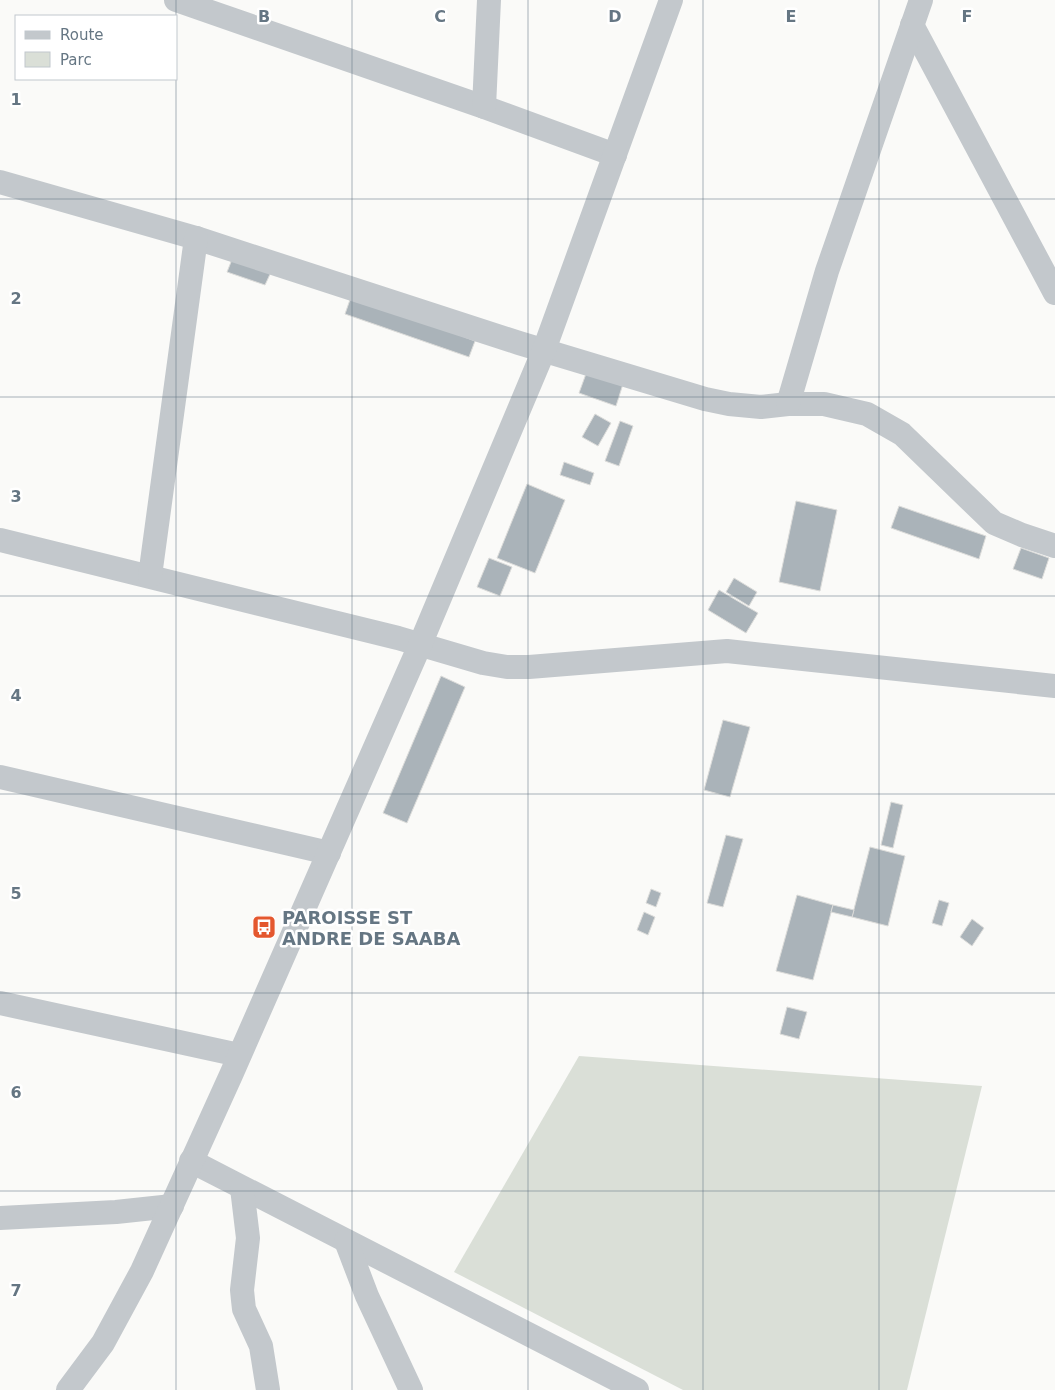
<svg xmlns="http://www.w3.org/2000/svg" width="1055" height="1390" font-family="'DejaVu Sans',sans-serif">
  <rect width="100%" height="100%" fill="#fafaf8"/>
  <path fill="#dadfd7" d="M 579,1056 L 982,1086 L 907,1390 L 683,1390 L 454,1272 Z"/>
  <g fill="#aab3b9" stroke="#dcdcda">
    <path d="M 233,257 L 271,272 L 265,285 L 227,272 Z"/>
    <path d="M 352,294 L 475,341 L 469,357 L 345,314 Z"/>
    <path d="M 587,371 L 623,384 L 616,406 L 579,393 Z"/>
    <path d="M 595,414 L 611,423 L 598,446 L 582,437 Z"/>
    <path d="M 620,421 L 633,426 L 619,466 L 605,461 Z"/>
    <path d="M 564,462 L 594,473 L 590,485 L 560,475 Z"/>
    <path d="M 527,484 L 565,500 L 535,573 L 497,558 Z"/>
    <path d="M 796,501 L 837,510 L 820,591 L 779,582 Z"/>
    <path d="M 899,506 L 986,536 L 979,559 L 891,528 Z"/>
    <path d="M 1021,548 L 1049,558 L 1042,579 L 1013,569 Z"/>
    <path d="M 489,558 L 512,567 L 500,596 L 477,587 Z"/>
    <path d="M 734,578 L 757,592 L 749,606 L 726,592 Z"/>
    <path d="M 719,590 L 758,613 L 746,633 L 708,610 Z"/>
    <path d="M 441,676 L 465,687 L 407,823 L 383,813 Z"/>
    <path d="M 723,720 L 750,727 L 730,797 L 704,790 Z"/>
    <path d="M 891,802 L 903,805 L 893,848 L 881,845 Z"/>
    <path d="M 726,835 L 743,839 L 723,907 L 707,903 Z"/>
    <path d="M 870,847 L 905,856 L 888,926 L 852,917 Z"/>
    <path d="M 651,889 L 661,893 L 656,907 L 646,903 Z"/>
    <path d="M 797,895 L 833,905 L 813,980 L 776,971 Z"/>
    <path d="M 939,900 L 949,903 L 942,926 L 932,923 Z"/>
    <path d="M 833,905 L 854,910 L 852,917 L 831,912 Z"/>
    <path d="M 644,912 L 655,917 L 648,935 L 637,930 Z"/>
    <path d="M 972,919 L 984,928 L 972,946 L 960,937 Z"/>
    <path d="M 787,1007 L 807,1012 L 799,1039 L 780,1034 Z"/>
  </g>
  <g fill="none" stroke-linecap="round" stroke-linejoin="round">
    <g stroke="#c3c8cc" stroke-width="24">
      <path d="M 176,0 L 484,107 L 615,155"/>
      <path d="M 912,25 L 1055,293"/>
      <path d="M 484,107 L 489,0"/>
      <path d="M 0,182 L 196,238 L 519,343 L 705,399 L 729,404 L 761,407 L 788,404 L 824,404 L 867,414 L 902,434 L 994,523 L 1022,535 L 1055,546"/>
      <path d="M 788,404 L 827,271 L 921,0"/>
      <path d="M 0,540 L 398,638 L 483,663 L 507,667 L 529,667 L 727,651 L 1055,686"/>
      <path d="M 150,576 L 196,238"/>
      <path d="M 0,777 L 329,853"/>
      <path d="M 0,1003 L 239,1055"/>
      <path d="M 191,1161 L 637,1390"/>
      <path d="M 242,1188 L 248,1238 L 242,1290 L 243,1300 L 244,1309 L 261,1346 L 268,1390"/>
      <path d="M 0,1218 L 116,1212 L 172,1206"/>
      <path d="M 346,1241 L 367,1296 L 411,1390"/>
      <path d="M 68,1390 L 103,1343 L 142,1271 L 231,1075 L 420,645 L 544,350 L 671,0"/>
    </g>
  </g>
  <path fill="none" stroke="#657683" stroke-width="1" stroke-opacity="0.55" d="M 176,0 L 176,16M 352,0 L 352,1390M 528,0 L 528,1390M 703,0 L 703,1390M 879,0 L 879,1390M 176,79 L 176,1390M 0,199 L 1055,199M 0,397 L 1055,397M 0,596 L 1055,596M 0,794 L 1055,794M 0,993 L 1055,993M 0,1191 L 1055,1191"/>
  <defs>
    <g id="bus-square" transform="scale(1.25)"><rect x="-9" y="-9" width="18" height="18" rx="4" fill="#e4572e" stroke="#fff"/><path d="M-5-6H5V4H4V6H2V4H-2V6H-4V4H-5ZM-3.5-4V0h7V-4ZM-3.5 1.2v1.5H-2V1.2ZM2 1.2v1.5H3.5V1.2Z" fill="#fff"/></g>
  </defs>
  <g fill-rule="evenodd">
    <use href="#bus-square" x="264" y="927"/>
  </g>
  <g text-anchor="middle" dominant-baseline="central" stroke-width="5" stroke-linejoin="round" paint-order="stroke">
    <g font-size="18" font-weight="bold" fill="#657683" stroke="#fff" text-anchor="start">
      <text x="282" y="917">PAROISSE ST<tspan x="282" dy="21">ANDRE DE SAABA</tspan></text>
    </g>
  </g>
  <g font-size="16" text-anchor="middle" font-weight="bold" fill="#657683" stroke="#fff" stroke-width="5" stroke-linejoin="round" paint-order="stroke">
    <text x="264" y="22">B</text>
    <text x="440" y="22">C</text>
    <text x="615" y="22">D</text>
    <text x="791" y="22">E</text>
    <text x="967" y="22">F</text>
    <text x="16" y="105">1</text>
    <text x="16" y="304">2</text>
    <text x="16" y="502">3</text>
    <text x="16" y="701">4</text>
    <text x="16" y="899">5</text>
    <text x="16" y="1098">6</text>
    <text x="16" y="1296">7</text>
  </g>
  <rect x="15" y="15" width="162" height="65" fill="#ffffff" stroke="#c1c8cd"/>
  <rect x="25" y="31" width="25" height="8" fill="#c3c8cc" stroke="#c1c8cd"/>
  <text x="60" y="40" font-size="15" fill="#657683">Route</text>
  <rect x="25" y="52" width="25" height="15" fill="#dadfd7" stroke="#c1c8cd"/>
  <text x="60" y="65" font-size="15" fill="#657683">Parc</text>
</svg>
